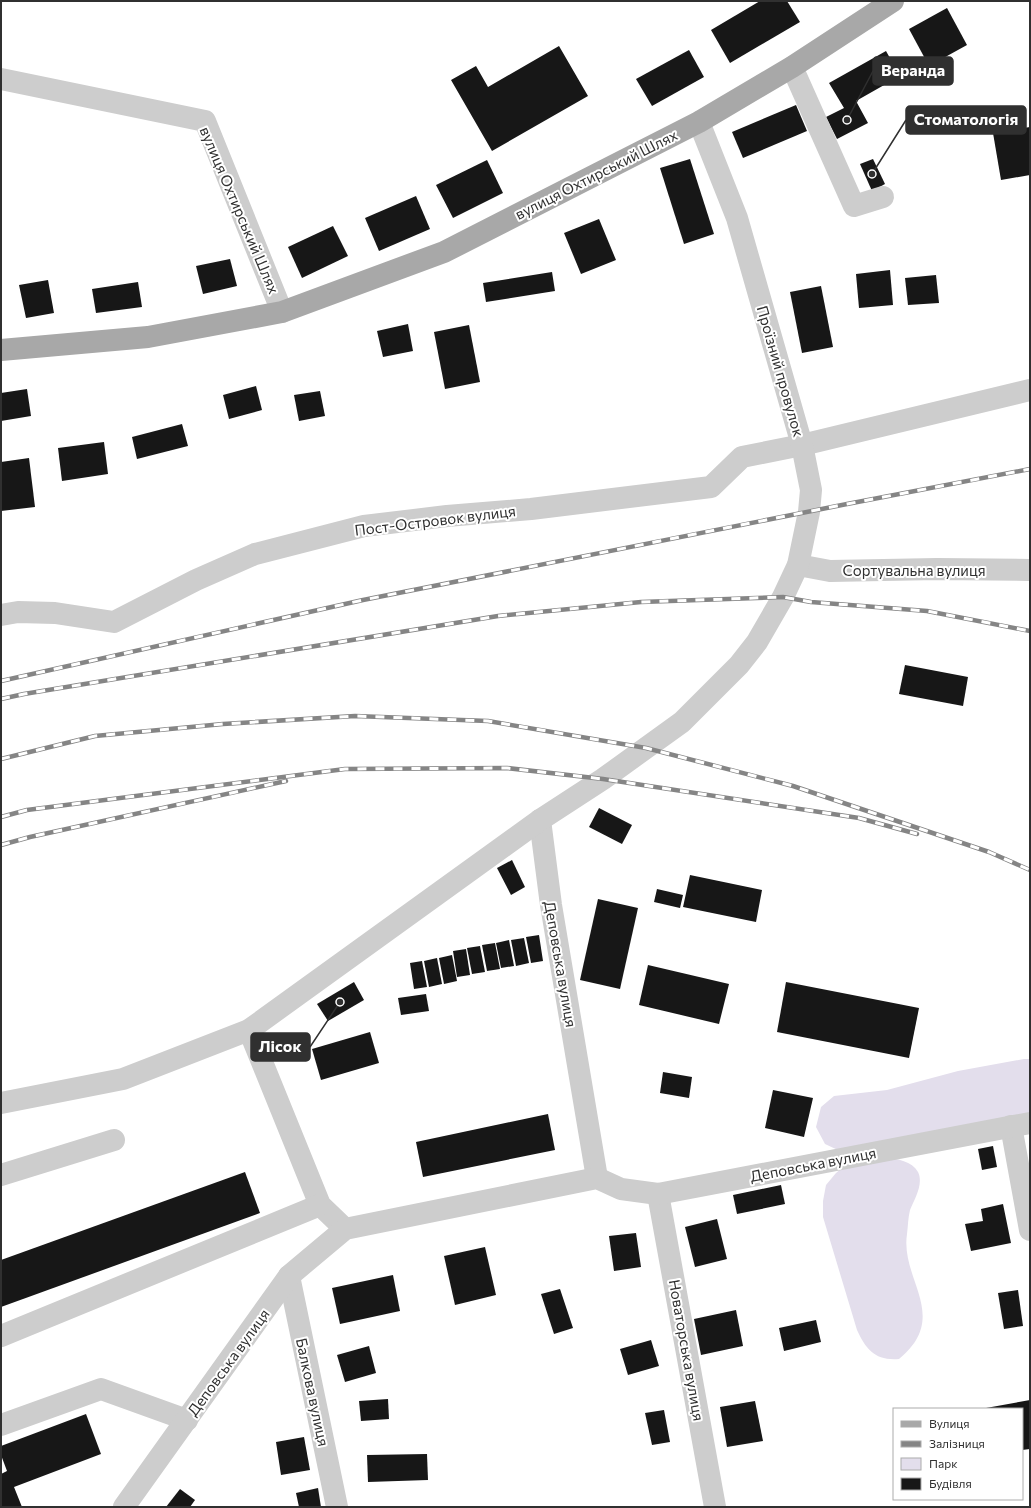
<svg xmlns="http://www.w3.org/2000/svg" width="1031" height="1508" font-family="Commissioner,sans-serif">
  <rect width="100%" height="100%" fill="#fff"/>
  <g fill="#e3deec">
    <path d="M 1024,1059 L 1030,1059 L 1030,1118 L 840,1151 L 825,1144 L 816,1127 L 821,1107 L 834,1096 L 887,1090 L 958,1071 Z"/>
    <path d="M 886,1157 C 897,1159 912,1161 918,1172 C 924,1184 914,1200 910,1210 C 908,1218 908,1226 907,1234 C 900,1280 951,1316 899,1359 C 876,1361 866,1350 857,1330 L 823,1217 L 823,1201 L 826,1185 L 836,1173 L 848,1163 Z"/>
  </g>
  <g fill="#171717">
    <path d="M 760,1 L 787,1 L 800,22 L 730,63 L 711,30 Z"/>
    <path d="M 947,8 L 967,45 L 929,66 L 909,29 Z"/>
    <path d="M 559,46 L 588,96 L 492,151 L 451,80 L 476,66 L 488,87 Z"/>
    <path d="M 689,50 L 704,77 L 652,106 L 636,79 Z"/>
    <path d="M 886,51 L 900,76 L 856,101 L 868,123 L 837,139 L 826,117 L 844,108 L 829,83 Z"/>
    <path d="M 796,105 L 807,131 L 743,158 L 732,132 Z"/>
    <path d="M 1030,127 L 1030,175 L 1001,180 L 993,133 Z"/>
    <path d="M 690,159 L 714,234 L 684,244 L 660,168 Z"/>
    <path d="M 873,159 L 885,184 L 872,191 L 860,164 Z"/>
    <path d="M 487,160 L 503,193 L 453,218 L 436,185 Z"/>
    <path d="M 416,196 L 430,229 L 379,251 L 365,218 Z"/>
    <path d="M 599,219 L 616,260 L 581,274 L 564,233 Z"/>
    <path d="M 333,226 L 348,256 L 302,278 L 288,247 Z"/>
    <path d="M 230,259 L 237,286 L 203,294 L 196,266 Z"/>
    <path d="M 890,270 L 893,305 L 859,308 L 856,274 Z"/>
    <path d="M 552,272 L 555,291 L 486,302 L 483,283 Z"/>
    <path d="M 936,275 L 939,303 L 908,305 L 905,278 Z"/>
    <path d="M 48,280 L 54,313 L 26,318 L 19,285 Z"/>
    <path d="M 138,282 L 142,307 L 96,313 L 92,289 Z"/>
    <path d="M 821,286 L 833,347 L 802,353 L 790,292 Z"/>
    <path d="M 408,324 L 413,351 L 383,357 L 377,331 Z"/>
    <path d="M 469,325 L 480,382 L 445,389 L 434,332 Z"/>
    <path d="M 256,386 L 262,410 L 229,419 L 223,395 Z"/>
    <path d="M 27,389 L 31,416 L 1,421 L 1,393 Z"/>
    <path d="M 320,391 L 325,416 L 299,421 L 294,395 Z"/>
    <path d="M 182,424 L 188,446 L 137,459 L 132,437 Z"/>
    <path d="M 104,442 L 108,474 L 62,481 L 58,448 Z"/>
    <path d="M 29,458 L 35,507 L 1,511 L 1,462 Z"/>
    <path d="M 905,665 L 968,677 L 963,706 L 899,694 Z"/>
    <path d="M 599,808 L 632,825 L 622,844 L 589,827 Z"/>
    <path d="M 512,860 L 525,887 L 511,895 L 497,868 Z"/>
    <path d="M 690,875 L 762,890 L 756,922 L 683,907 Z"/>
    <path d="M 657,889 L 683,895 L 680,908 L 654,902 Z"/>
    <path d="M 598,899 L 638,908 L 620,989 L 580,980 Z"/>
    <path d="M 539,935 L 543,961 L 531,963 L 526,937 Z"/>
    <path d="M 524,938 L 529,963 L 516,966 L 511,940 Z"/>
    <path d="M 509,940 L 514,966 L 501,968 L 496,943 Z"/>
    <path d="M 495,943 L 500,969 L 487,971 L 482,945 Z"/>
    <path d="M 480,946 L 485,972 L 472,974 L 467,948 Z"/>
    <path d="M 466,949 L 470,975 L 457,977 L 453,951 Z"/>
    <path d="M 452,955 L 457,981 L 444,984 L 439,958 Z"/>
    <path d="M 437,958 L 442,984 L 429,987 L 424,961 Z"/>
    <path d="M 422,961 L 427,987 L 414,989 L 410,963 Z"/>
    <path d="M 648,965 L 729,984 L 719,1024 L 639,1005 Z"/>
    <path d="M 354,982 L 364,1000 L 328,1021 L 317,1004 Z"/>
    <path d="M 786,982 L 919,1008 L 909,1058 L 777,1032 Z"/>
    <path d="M 426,994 L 429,1011 L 401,1015 L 398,998 Z"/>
    <path d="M 370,1032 L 379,1063 L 321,1080 L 312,1049 Z"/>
    <path d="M 663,1072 L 692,1077 L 689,1098 L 660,1093 Z"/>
    <path d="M 773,1090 L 813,1098 L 804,1137 L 765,1128 Z"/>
    <path d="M 548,1114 L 555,1150 L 423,1177 L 416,1142 Z"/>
    <path d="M 993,1146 L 997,1167 L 982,1170 L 978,1149 Z"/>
    <path d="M 245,1172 L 260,1213 L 1,1307 L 1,1260 Z"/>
    <path d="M 781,1185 L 785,1204 L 737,1214 L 733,1195 Z"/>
    <path d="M 1003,1204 L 1011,1243 L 971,1251 L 965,1224 L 983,1221 L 981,1209 Z"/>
    <path d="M 717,1219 L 727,1259 L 695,1267 L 685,1227 Z"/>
    <path d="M 636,1233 L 641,1267 L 614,1271 L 609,1236 Z"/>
    <path d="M 485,1247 L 496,1295 L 455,1305 L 444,1256 Z"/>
    <path d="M 393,1275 L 400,1311 L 340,1324 L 332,1288 Z"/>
    <path d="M 560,1289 L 573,1328 L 554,1334 L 541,1294 Z"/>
    <path d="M 1018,1290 L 1023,1326 L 1004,1329 L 998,1293 Z"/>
    <path d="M 736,1310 L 743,1346 L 701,1355 L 694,1319 Z"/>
    <path d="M 816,1320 L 821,1342 L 784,1351 L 779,1328 Z"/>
    <path d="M 651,1340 L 659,1366 L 628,1375 L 620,1349 Z"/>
    <path d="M 369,1346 L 376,1373 L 345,1382 L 337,1355 Z"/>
    <path d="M 388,1399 L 389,1419 L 361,1421 L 359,1401 Z"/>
    <path d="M 1030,1400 L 1030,1449 L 1022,1450 L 1022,1409 L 986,1408 Z"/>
    <path d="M 755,1401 L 763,1441 L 727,1447 L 720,1407 Z"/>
    <path d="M 664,1410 L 670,1442 L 652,1445 L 645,1413 Z"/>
    <path d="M 86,1414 L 101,1454 L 14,1487 L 22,1507 L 1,1507 L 1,1474 L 7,1471 L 1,1455 L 1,1446 Z"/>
    <path d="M 304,1437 L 310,1470 L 281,1475 L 276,1442 Z"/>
    <path d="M 427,1454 L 428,1480 L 368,1482 L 367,1455 Z"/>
    <path d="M 318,1488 L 321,1507 L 299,1507 L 296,1493 Z"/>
    <path d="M 180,1489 L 195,1500 L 190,1507 L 166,1507 Z"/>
  </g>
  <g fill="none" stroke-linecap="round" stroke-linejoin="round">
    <g stroke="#cdcdcd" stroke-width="22">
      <path d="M 792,67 L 854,206 L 883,197"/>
      <path d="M 1,79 L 205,121 L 282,312"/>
      <path d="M 798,565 L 830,571 L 937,569 L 1030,570"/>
      <path d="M 1,615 L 18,612 L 55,613 L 114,622 L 196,580 L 255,554 L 364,526 L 447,516 L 531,509 L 711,487 L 742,457 L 802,445 L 1030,390"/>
      <path d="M 540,820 L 551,905 L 597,1178"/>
      <path d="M 249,1030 L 320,1205 L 345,1229"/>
      <path d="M 1,1103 L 123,1079 L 249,1030 L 540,820 L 603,779 L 682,722 L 739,665 L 757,642 L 783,597 L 798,565 L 809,512 L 811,490 L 802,445 L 737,218 L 699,122"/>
      <path d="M 1011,1126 L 1030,1230"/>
      <path d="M 1,1175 L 114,1140"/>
      <path d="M 658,1194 L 715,1507"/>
      <path d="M 289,1276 L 337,1507"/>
      <path d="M 1,1336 L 320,1205"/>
      <path d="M 1,1425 L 101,1389 L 187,1420"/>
      <path d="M 124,1507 L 289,1276 L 345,1229 L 597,1178 L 621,1189 L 658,1194 L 1030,1123"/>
    </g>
    <path stroke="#a8a8a8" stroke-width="22" d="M 1,350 L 148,337 L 282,312 L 444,252 L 699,122 L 792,67 L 893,1"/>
    <g stroke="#858585" stroke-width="4.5">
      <g id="rail">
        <path d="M 1,681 L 363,600 L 847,504 L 1030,469"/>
        <path d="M 1,699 L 24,694 L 498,616 L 641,602 L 783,597 L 811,602 L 927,611 L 1030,631"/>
        <path d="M 1,759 L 95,736 L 223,724 L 355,716 L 488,721 L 646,748 L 793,786 L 989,852 L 1030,870"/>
        <path d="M 1,817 L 27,810 L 345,769 L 507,768 L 603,779 L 859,818 L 917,834"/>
        <path d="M 1,845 L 30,837 L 286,781"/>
      </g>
    </g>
    <use href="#rail" stroke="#fff" stroke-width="3" stroke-dasharray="9" stroke-linecap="butt"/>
  </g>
  <g text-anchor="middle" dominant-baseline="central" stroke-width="4" stroke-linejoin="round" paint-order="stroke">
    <g font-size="15" fill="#303030" stroke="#fff">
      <text transform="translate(596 174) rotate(-27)">вулиця Охтирський Шлях</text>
      <text transform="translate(240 210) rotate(67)">вулиця Охтирський Шлях</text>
      <text transform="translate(781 371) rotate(74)">Проїзний провулок</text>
      <text transform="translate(435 520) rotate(-7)">Пост-Островок вулиця</text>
      <text x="914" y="570">Сортувальна вулиця</text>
      <text transform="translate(561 964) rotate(80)">Деповська вулиця</text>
      <text transform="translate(813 1164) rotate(-11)">Деповська вулиця</text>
      <text transform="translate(687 1350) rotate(80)">Новаторська вулиця</text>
      <text transform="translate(228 1362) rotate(-54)">Деповська вулиця</text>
      <text transform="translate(313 1392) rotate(78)">Балкова вулиця</text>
    </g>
  </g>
  <path fill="none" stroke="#303030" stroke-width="1.5" d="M847 120L873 71M872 174L906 120M340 1002L310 1047"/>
  <g fill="#303030" stroke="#fff" stroke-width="1.5">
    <circle cx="847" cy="120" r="4"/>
    <circle cx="872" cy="174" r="4"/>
    <circle cx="340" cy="1002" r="4"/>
  </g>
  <g fill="#303030" stroke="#303030" stroke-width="1.5">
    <rect x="873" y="57" width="80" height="28" rx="4"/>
    <rect x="906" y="106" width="120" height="28" rx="4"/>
    <rect x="251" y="1033" width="59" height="28" rx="4"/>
  </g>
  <g font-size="16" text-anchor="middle" font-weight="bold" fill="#fff">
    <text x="913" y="76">Веранда</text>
    <text x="966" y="125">Стоматологія</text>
    <text x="280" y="1052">Лісок</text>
  </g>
  <rect width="1031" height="1508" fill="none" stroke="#303030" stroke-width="4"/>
  <rect x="893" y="1408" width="130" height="92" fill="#ffffff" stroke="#acacac"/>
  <rect x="901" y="1421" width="20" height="6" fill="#a8a8a8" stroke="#acacac"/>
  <text x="929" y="1428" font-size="12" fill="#303030">Вулиця</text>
  <rect x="901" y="1441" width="20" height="6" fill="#858585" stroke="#acacac"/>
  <text x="929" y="1448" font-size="12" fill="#303030">Залізниця</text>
  <rect x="901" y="1458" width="20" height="12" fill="#e3deec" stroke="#acacac"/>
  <text x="929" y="1468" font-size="12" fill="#303030">Парк</text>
  <rect x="901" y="1478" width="20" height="12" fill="#171717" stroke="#acacac"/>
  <text x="929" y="1488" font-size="12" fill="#303030">Будівля</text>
</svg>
